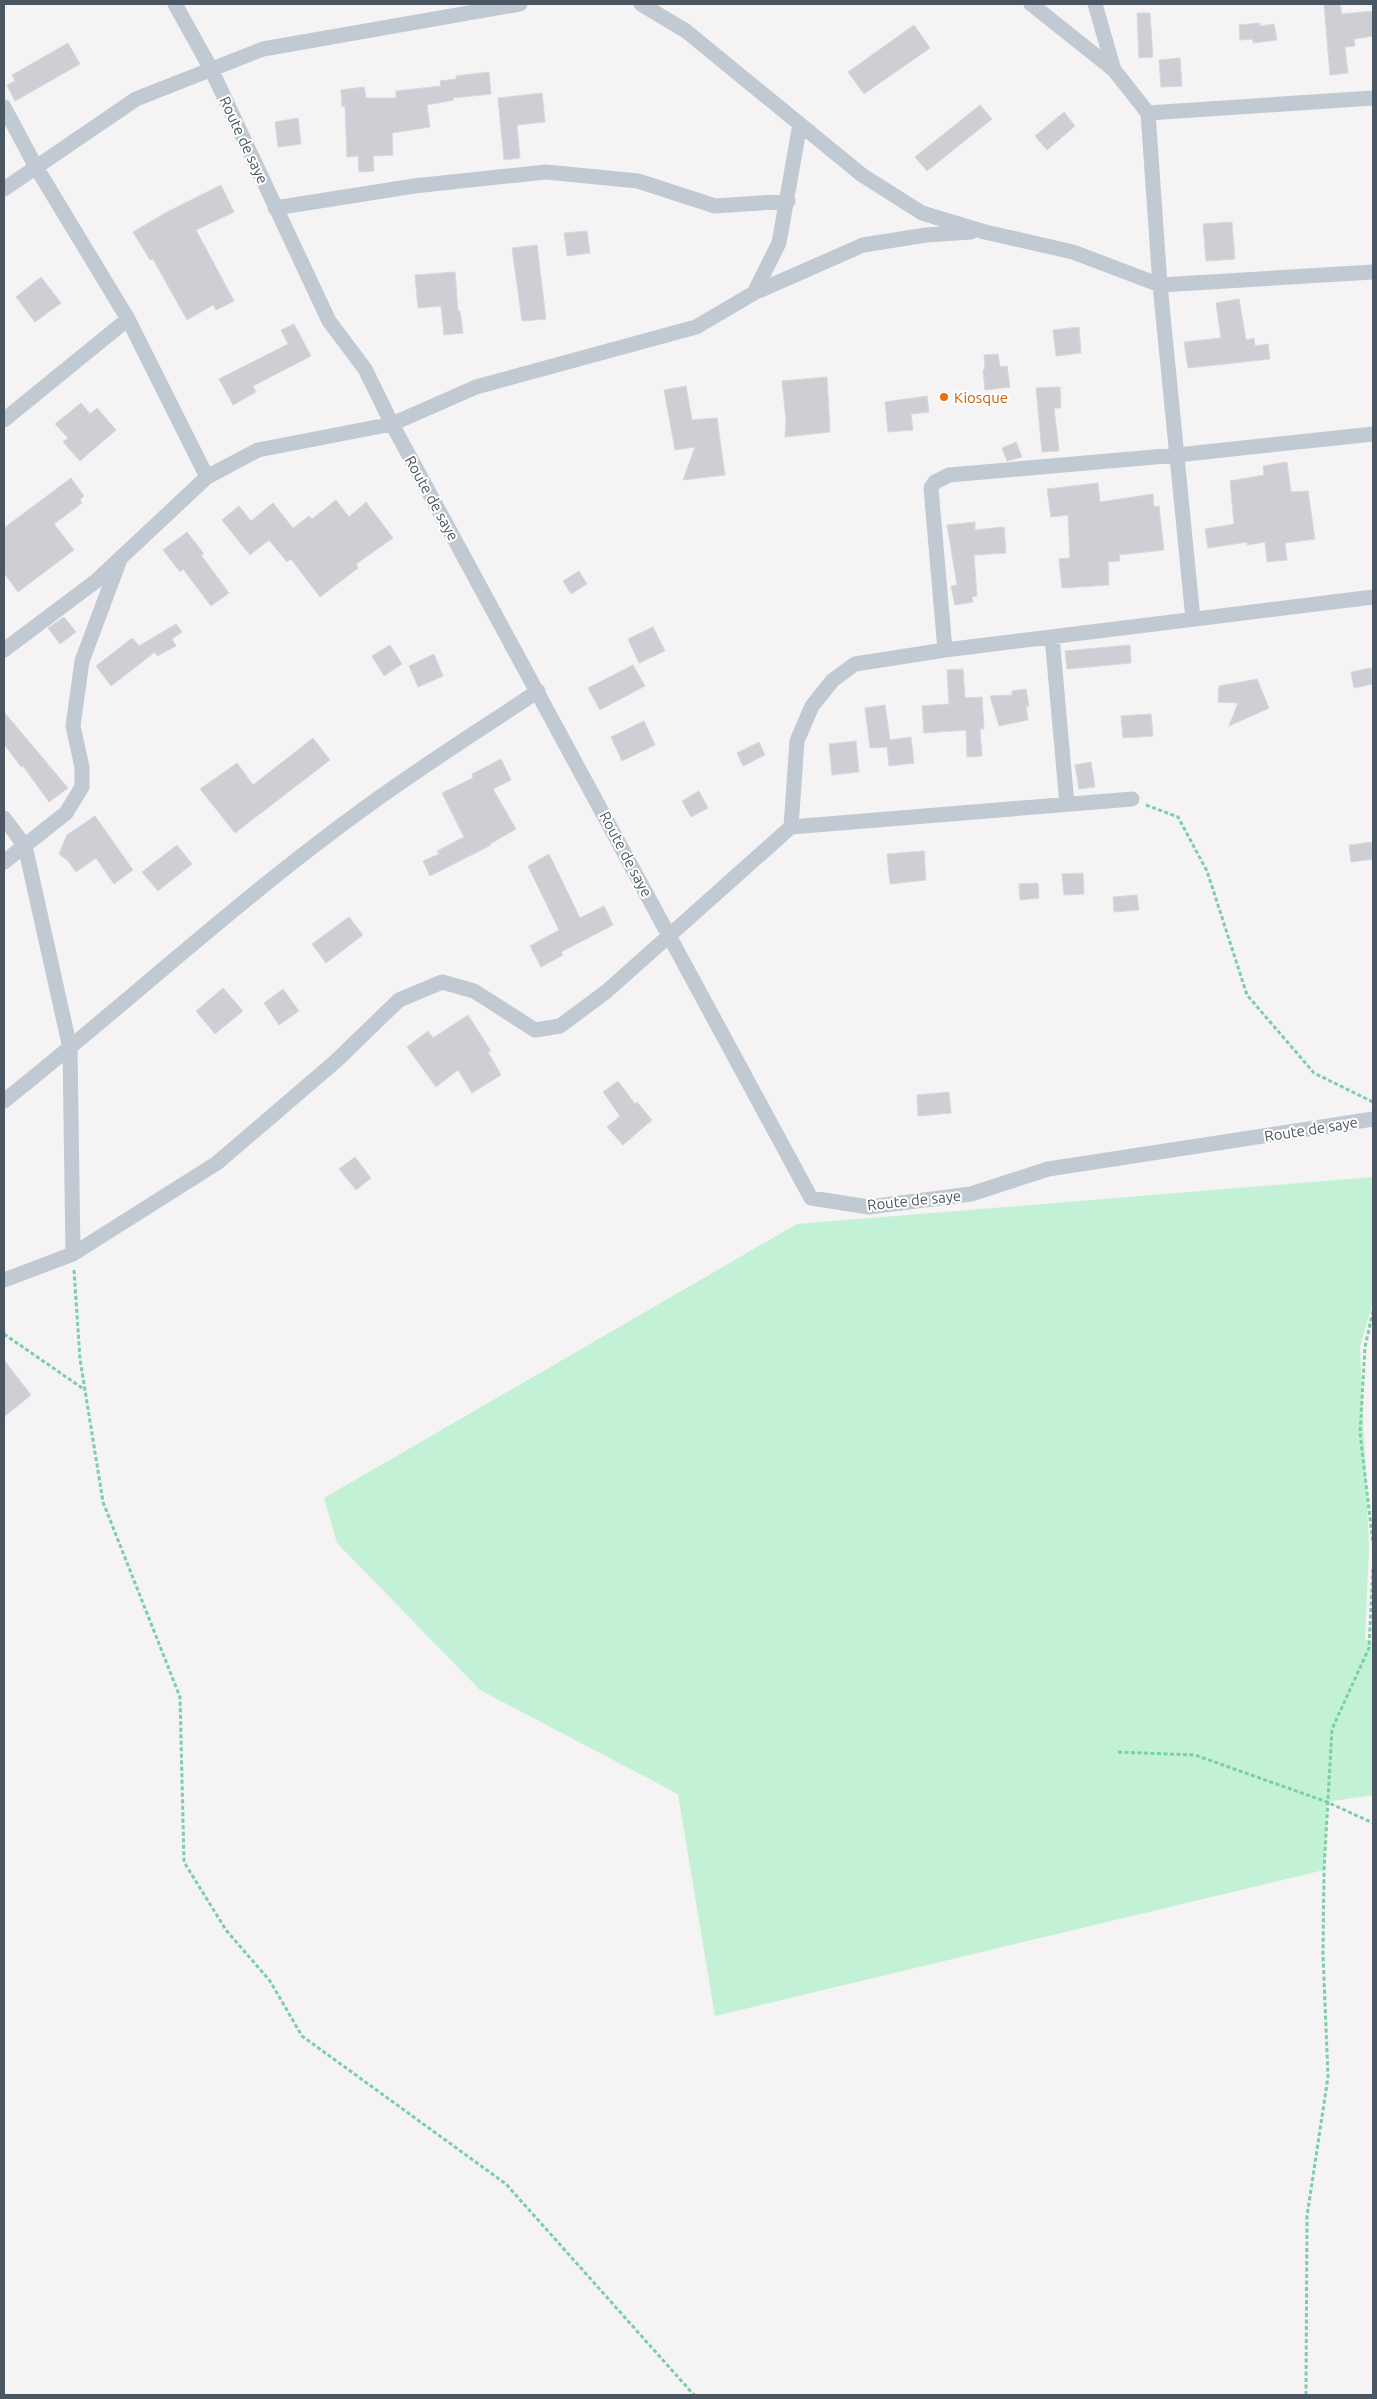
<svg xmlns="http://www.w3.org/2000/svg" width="1377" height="2399" font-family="Ubuntu,sans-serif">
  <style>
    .green { fill: #c3f1d5 }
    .building { fill: #cdcfd5; stroke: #d7d9de }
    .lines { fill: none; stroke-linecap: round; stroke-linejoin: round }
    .path { stroke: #7ad0a6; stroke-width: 3; stroke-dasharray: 4 2.5; stroke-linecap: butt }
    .minor { stroke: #c1cad2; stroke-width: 15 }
    .food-dot { fill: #e8710a; stroke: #fff; stroke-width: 2 }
    .labels { text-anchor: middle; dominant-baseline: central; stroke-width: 4; stroke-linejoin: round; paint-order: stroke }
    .street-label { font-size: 15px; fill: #4a5661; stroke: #fff }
    .food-label { font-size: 15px; fill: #c56008; stroke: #fff; text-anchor: start }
  </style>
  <rect width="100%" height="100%" fill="#f5f3f3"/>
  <path class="green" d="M1373,1177v125l-13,45 9,201 -4,91 8,3v153l-46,7 -3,68 -609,146 -37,-222 -198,-104 -143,-147 -13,-45 473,-274z"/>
  <path class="building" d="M1324,4h16l2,10 31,-3v25l-19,3 1,7 -10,1 3,26 -18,2z
    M1137,13h13l3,44 -14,1z
    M1260,23v3l14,-2 3,16 -24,3v-4l-13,1 -1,-15z
    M914,25l16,23 -66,46 -16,-22z
    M68,43l12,21 -65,37 -8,-16 8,-4 -3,-6z
    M1180,58l2,28 -21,1 -2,-27z
    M489,72l2,22 -38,4 1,2 -27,5 3,22 -38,6 1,22 -20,1 1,15 -15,1 -1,-16 -11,1 -2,-51 -3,1 -1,-17 23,-3 2,11h30v-7l45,-5 -1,-5 16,-2v-3z
    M542,93l3,29 -28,3 3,33 -16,2 -6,-62z
    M980,105l12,14 -65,52 -12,-14z
    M1064,112l11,14 -28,24 -12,-14z
    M298,118l3,26 -23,3 -3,-25z
    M221,185l13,27 -38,18 38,71 -18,9 -3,-5 -26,15 -34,-61 -3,1 -17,-28 34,-20z
    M1232,222l3,37 -29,2 -3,-37z
    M587,231l3,22 -23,3 -3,-23z
    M537,245l9,74 -24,2 -10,-73z
    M455,272l3,39h2l3,22 -19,2 -3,-29 -23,2 -3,-33z
    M41,277l20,26 -26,19 -19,-25z
    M1239,299l7,41 8,-2 1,8 13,-2 2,15 -82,9 -4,-26 37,-4 -5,-35z
    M294,324l17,32 -58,30 3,6 -23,13 -14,-26 69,-35 -7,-14z
    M1079,327l2,26 -25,3 -3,-26z
    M998,354l2,13 7,-1 3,21 -25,3 -2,-20 2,-1 -1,-14z
    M827,377l3,55 -45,5 1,-17 -4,-39z
    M686,386l6,34 25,-2 8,57 -42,5 12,-33 -20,3 -11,-60z
    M1060,387l1,21h-7l5,43 -17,1 -6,-64z
    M927,396l2,16 -18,2 2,16 -25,2 -3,-30z
    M81,403l9,11 7,-6 19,22 -36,31 -17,-19 5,-4 -13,-14z
    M1016,442l6,15 -15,4 -5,-13z
    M1287,462l4,30 17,-1 7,48 -30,4 2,17 -20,2 -2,-20 -18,3v-3l-39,6 -3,-19 29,-5 -4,-43 34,-6 -1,-9z
    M71,478l13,18 -4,4 2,3 -28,21 20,26 -56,42 -14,-19v-45z
    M1098,483l2,19 53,-8 1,13 5,-1 5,44 -45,5 1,6 -12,1 1,23 -47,3 -3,-29 11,-1 -2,-43 -17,2 -4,-28z
    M336,500l13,17 17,-15 27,36 -37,26 2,4 -38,29 -29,-38 -4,3 -18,-22 -19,15 -28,-35 17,-14 12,15 22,-18 20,25 16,-12 3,3z
    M975,522v8l29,-3 2,26 -32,2 3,41 -5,1 1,5 -18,3 -4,-19 6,-1 -10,-60z
    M187,532l17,22 -3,1 28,38 -18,13 -28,-37 -3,3 -17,-22z
    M579,571l8,13 -16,10 -8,-13z
    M64,617l12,15 -16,12 -12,-16z
    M176,624l6,8 -10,7 4,7 -19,10 -2,-4 -44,34 -15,-20 36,-28 7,8z
    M653,627l12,24 -26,12 -11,-24z
    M390,645l12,19 -18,12 -12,-20z
    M1130,645l1,18 -64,6 -2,-18z
    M434,654l9,22 -25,11 -9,-21z
    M633,665l12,21 -45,24 -12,-22z
    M1371,668l2,16 -19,4 -3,-16z
    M963,669l2,29 17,-1 2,32h-4l2,27 -15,1 -1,-27 -42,3 -2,-27 27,-2 -2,-34z
    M1257,679l12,29 -40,18 9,-23 -20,-1 1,-16z
    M1026,689l3,17h-3l2,14 -29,6 -9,-30 22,-1v-4z
    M885,705l5,35 21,-3 3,26 -25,3 -2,-19 -17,1 -5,-40z
    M4,712l64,76 -19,14 -26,-36 -2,1 -17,-23z
    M1151,714l2,22 -30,2 -2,-22z
    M644,721l11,24 -33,16 -11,-24z
    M313,738l17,22 -95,73 -35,-44 37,-26 16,22z
    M856,741l3,31 -27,3 -3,-31z
    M759,742l6,13 -22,11 -6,-13z
    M501,759l10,21 -18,9 23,40 -26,15 1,1 -61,31 -7,-15 16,-7 -2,-3 27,-14 -22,-44 31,-15 -1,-4z
    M1091,762l4,25 -16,2 -4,-24z
    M699,791l9,17 -17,9 -9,-16z
    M95,816l38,54 -19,14 -18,-26 -20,14 -8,-11 -9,-7 8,-19z
    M1373,842v17l-22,3 -2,-17z
    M177,845l15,19 -34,27 -16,-19z
    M924,851l2,29 -36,4 -3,-30z
    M549,854l31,64 24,-12 9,19 -52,27 2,3 -22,12 -11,-21 29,-16 -31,-64z
    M1083,873l1,21 -20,1 -2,-21z
    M1038,883l1,15 -19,2 -1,-16z
    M1137,895l2,15 -25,2 -1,-15z
    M349,917l14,18 -37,28 -14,-19z
    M223,988l20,23 -28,23 -19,-23z
    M283,989l16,22 -20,14 -15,-22z
    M468,1015l23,36 -3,1 13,23 -29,18 -14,-23 -22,17 -29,-40 21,-16 5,7z
    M618,1081l17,23 2,-2 15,18 -29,25 -16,-18 13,-11 -17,-24z
    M949,1092l2,21 -33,3 -1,-21z
    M355,1157l16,21 -15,12 -17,-21z
    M4,1360l27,35 -27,22z"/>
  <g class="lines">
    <path class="path" d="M1146,805l32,12 29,54 40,124 67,78 59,29
      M74,1270l6,89 23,143 77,195 4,165 42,68 44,51 32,55 204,148 188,211
      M1373,1311l-8,36 -5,86 13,110
      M4,1334l81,56
      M1118,1752l77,3 132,47 46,21
      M1306,2395l1,-179 21,-139 -5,-123 1,-84 8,-141 37,-81 4,-81"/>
    <path class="minor" d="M175,4l36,65 118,252 36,48 27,55 419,774 58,9 102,-13 77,-25 325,-50
      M641,4l45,27 176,144 60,38 63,19 88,20 87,33 213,-13
      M1031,4l83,66
      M1095,4l19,66 34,43 12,172 33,334
      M4,107l32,60 92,152 79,158
      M1148,113l225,-15
      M4,189l132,-90 127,-50 257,-45
      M275,208l139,-22 132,-14 92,9 77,25 73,-5
      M754,293l109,-48 63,-10 45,-3
      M4,420l124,-101
      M1052,637l15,167
      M4,650l92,-69 111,-104 51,-27 134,-26 84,-37 220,-60 58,-34 25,-50 21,-119
      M945,650l-14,-162 4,-6 14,-7 228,-20 196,-21
      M4,818l21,28 45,202 3,206
      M791,827l6,-86 15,-35 21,-26 22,-16 90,-14 428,-53
      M4,862l62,-49 16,-26v-20l-9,-41 9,-65 37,-99
      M4,1101c121,-96 234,-201 358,-291 57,-42 118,-80 176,-119
      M4,1280l69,-26 144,-91 119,-102 63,-61 43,-18 32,9 61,39 25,-4 47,-35 184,-164 341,-28"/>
  </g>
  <circle class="food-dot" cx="944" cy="397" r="5"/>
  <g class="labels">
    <g class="street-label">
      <text transform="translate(244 140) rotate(65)">Route de saye</text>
      <text transform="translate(432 498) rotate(61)">Route de saye</text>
      <text transform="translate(626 854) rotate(62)">Route de saye</text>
      <text transform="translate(1311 1129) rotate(-9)">Route de saye</text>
      <text transform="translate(914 1200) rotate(-6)">Route de saye</text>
    </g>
    <g class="food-label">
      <text x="954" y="397">Kiosque</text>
    </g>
  </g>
  <rect width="1377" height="2399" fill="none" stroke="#4a5661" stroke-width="10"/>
</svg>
